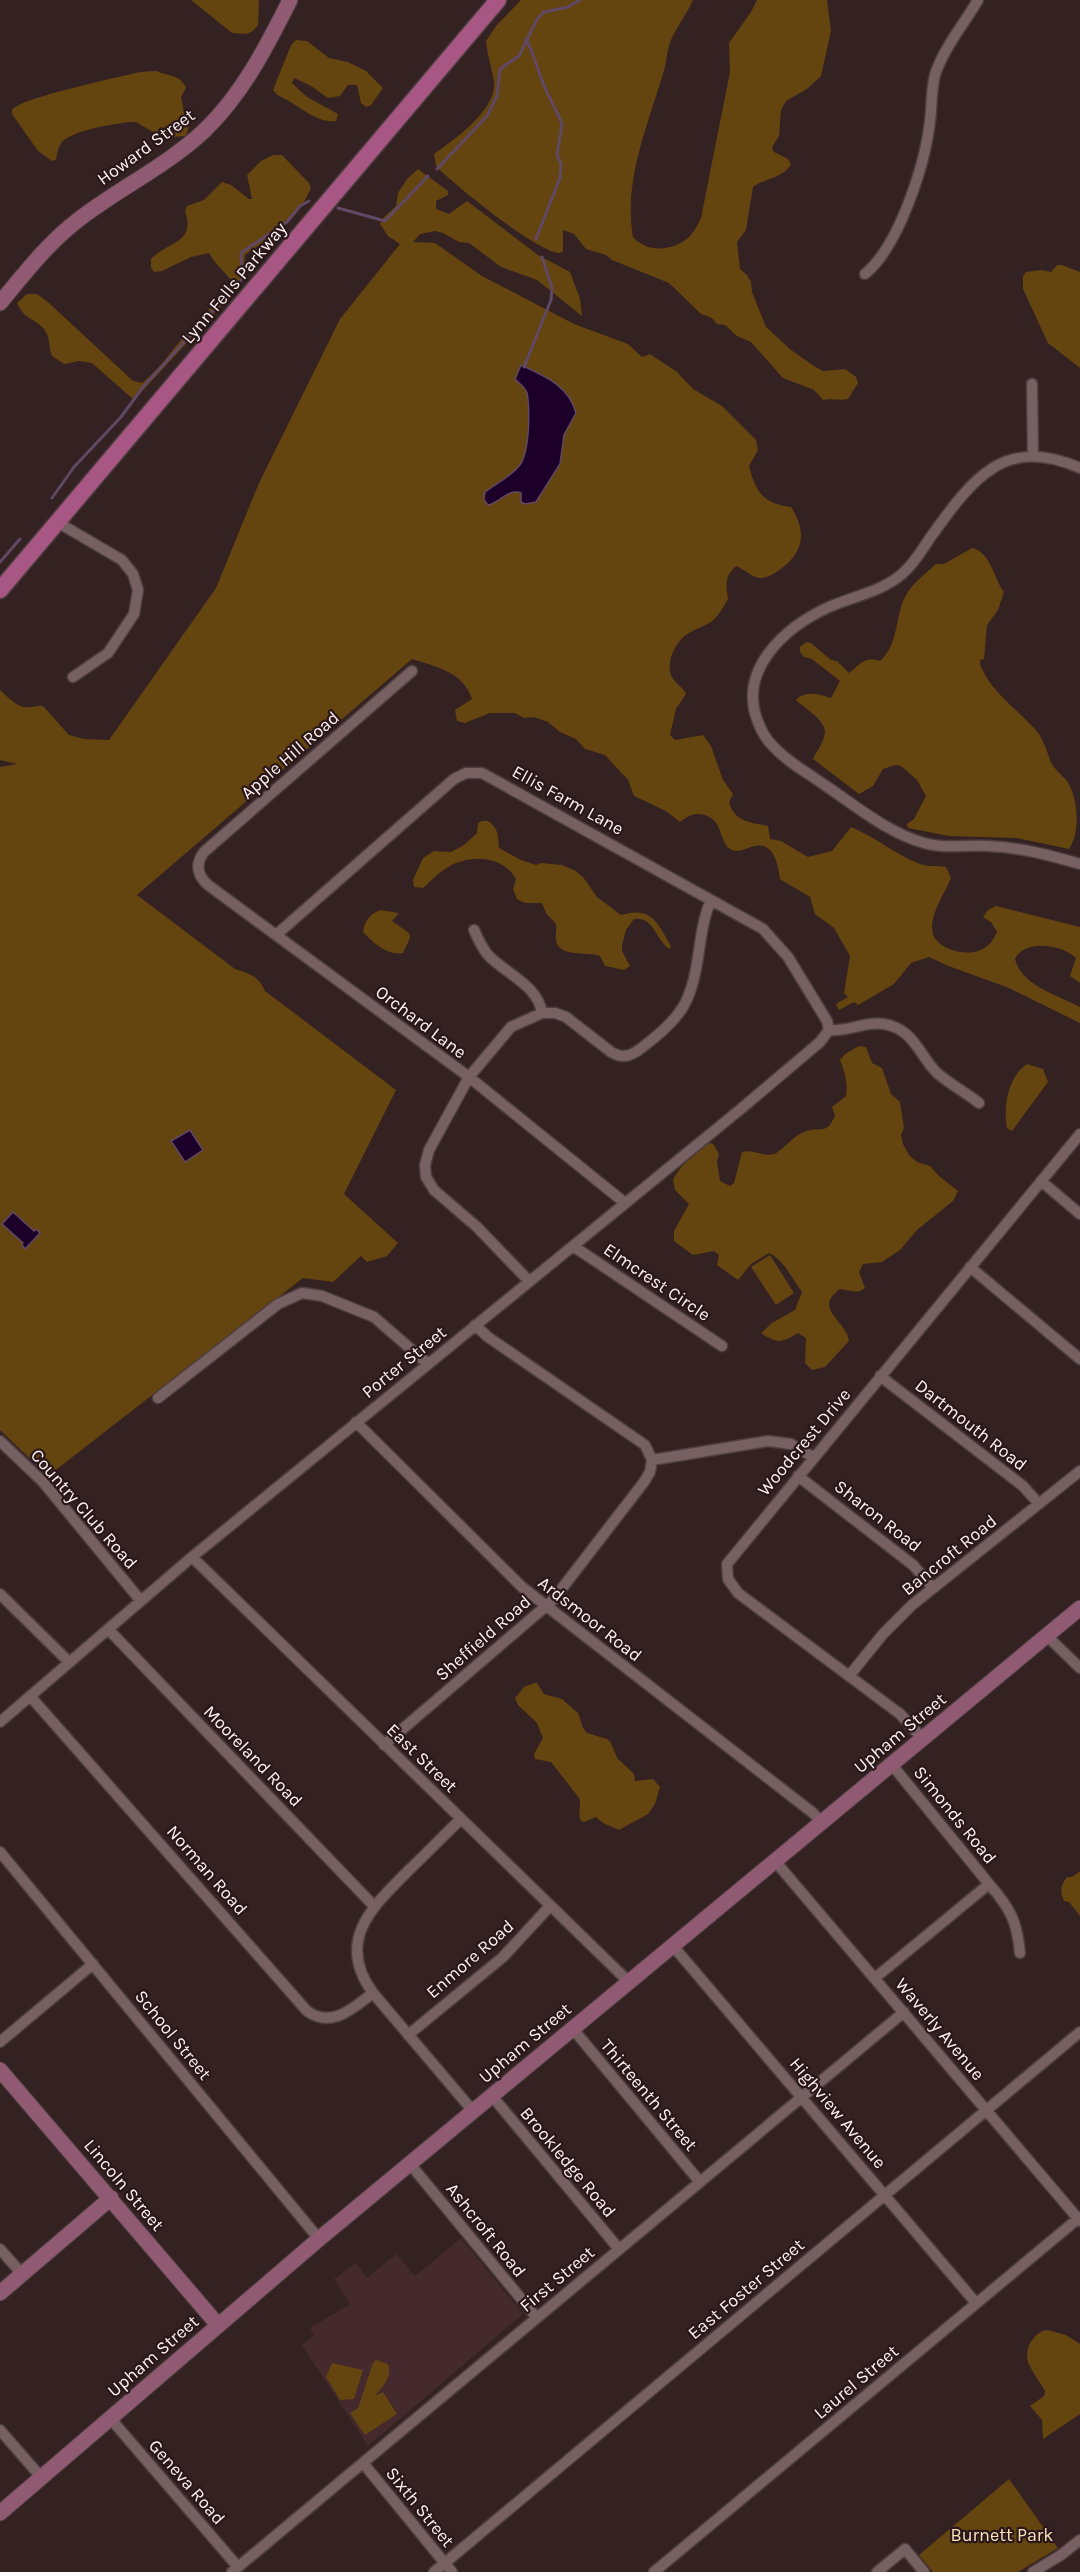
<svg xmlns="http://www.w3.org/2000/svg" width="1080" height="2572" font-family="Karla,sans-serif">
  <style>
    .built { fill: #442a2c }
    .green { fill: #64440f }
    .water { fill: #1d0029; stroke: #614865; stroke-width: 1.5 }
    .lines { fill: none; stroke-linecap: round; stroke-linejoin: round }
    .stream { stroke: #614865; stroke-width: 3 }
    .street-casing { stroke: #4d3d3e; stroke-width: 13 }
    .secondary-casing { stroke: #4d3d3e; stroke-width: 17 }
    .primary-casing { stroke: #4d3d3e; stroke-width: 19 }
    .street { stroke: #776061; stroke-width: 10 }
    .secondary { stroke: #905b72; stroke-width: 15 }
    .primary { stroke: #a85684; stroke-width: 16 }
    .labels { text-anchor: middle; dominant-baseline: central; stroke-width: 4.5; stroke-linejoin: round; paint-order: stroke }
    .street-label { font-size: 18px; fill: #fff1f1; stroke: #2a1719 }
    .park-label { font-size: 18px; fill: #fce0bb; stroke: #2a1719 }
  </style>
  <rect width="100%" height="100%" fill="#342122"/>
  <path class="built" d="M461,2238l62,76 -155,132 -66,-101 12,-10 -4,-7 40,-24 -16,-25 22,-16 11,15 29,-24 19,22z"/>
  <path class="green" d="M191,0h68l-1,25 -5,6 -6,3 -15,-1z
    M521,0h172c-6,14 -16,26 -22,40 -4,9 -4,19 -6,27 -16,56 -42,112 -32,170 15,17 43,14 58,-2 4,-5 7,-11 10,-17l29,-146 -1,-29 22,-31 6,-12h70l4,31 -10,45 -14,13 -21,12 -5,9 -2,26 -7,11 2,5 14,7 3,6c-12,15 -24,12 -38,22l-7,43 -9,12 3,27 7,6 4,7 1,10 14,35 25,23 23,16 9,5 22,-2 11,8 2,6 -10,16c-8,2 -16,-1 -25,1l-9,-10 -31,-12 -32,-36 -14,-6 -12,-11 -8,-1 -5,-6 -11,-4 -32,-31 -57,-23 -6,-5 -20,-6 -12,-15 -11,-4v21l-3,2c-22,0 -107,-69 -124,-87l-2,-12c20,-14 63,-44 60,-72 -2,-14 -7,-27 -8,-41l10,-15z
    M296,40l11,1 22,17 19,4 18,9 17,17 -12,17 -5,2 -5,-4 -4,-18h-9l-8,11 -12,2 -17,-12 -17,-8 -2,5 15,14 31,17 -2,7c-20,3 -41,-19 -59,-26l-4,-5 18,-45z
    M156,71c12,5 25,4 30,17l-5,9 4,20 4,9 -3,10 -14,1 -21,-6 -15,-9c-16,0 -63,8 -74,20 -4,5 -5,12 -6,18l-4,1 -14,-10 -26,-37v-4c7,-12 108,-33 128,-38z
    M273,155h9l27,28 2,5 -9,18 -37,35 -20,14 -2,18 -11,21 -98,106 -42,-37 -13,-2 -15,3 -12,-8c-4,-9 -1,-18 -8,-27 -10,-12 -18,-7 -27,-26l10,-9h10l12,9 84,78 9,2c18,-14 29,-32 44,-49 15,-19 34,-32 45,-54l-17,-19 -5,-8 -18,4 -29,14 -8,1 -3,-4v-9c17,-18 45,-15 34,-48l2,-5 17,-6 18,-18 9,3 18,14h3l-5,-24 14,-14z
    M418,169l30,22v4l-12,6v8l13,5 18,-13 71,54 32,17 10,27 2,17 -45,-36 -36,-13 -32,-24 -10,-1 -16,-9 -8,-2 -15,3 -7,8 22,1 47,33 92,48 54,20 14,13 8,-3 27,18 16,17 29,17 34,34 2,10 -9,16c7,26 13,37 42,41 15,23 14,44 -9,61 -5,4 -14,10 -21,10 -10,0 -16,-9 -25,-12 -12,11 -10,19 -8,33 -5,8 -9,17 -17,23 -8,5 -17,7 -25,13 -11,8 -21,28 -14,42 3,6 11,10 14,17l-10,15 -6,26 5,5 28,-5 8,11 12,34 10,14 -4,8c6,20 20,20 39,24l2,13 11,2 27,16 24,-6 19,-24c25,10 46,29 72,38 7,2 15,0 23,2l5,11c-6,15 -23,39 -18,56 4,15 32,22 45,17 10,-3 15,-10 19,-19l-6,-10 -8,-5 5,-7 8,-4 84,21v56l-10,-7 6,-18c-14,-14 -52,-19 -61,1 7,27 43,36 65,48v16l-71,-35 -63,-23 -17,-8 -18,6 -17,21 -36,21 -4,-3 -15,8 -3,-6 12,-7 -4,-4 6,-37 -16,-28 -19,-14 -5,-17 -30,-18c-2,-14 -6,-37 -25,-33 -8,1 -14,7 -23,4 -14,-6 -7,-28 -27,-35 -11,-3 -17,1 -25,7l-14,-11 -32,-15 -6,-16 -23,-25 -20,-6 -9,-10 -16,-7 -12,-10 -14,-5 -10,1 -9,-5h-25l-25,10 -8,-2 -2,-11 17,-11c-9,-27 -35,-32 -60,-40l-275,236 98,74c15,5 24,7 30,22l131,99 -52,104 54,49 -11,13 -20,6 -6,-6 -28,26 -30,-4 -255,198 -48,-46v-663l17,-3 -17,-4v-70c8,7 18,19 29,17 7,0 9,-3 15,0l25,28 15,4 25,1 107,-152 43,-105 81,-164 60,-75 -12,-8 -8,-12 4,-7 12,-11 2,-13 9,-14z
    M1057,265h5l18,7v96l-32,-25 -25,-54v-13l3,-4 15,-2 10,2z
    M972,548c19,4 22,31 32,44l-6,18 -11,15 -3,34 -4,1v4c11,30 40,46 59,70 5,8 8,17 11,26 2,7 12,15 17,21 12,18 13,53 2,68l-52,-11 -68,-2 -41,-8 -1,-4 7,-5 12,-23 -9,-16 -16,-14 -6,-1 -12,4 -10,17 -14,8 -46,-35c3,-7 9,-14 11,-22 6,-15 -19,-28 -28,-37 9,-10 23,-6 35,-2l9,-17 -28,-22 -8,-2 -4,-5v-5l6,-5 5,1 20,17 6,1 12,12c11,-9 16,-17 31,-12 18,-16 15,-41 24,-62 7,-15 20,-24 32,-35h8z
    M482,821h6c11,7 10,16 11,27l22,12 15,5 5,-2 21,2 14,6 7,6 14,20 24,18c31,-9 36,7 50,31l-2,3c-15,-12 -15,-32 -35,-30l-8,11 -4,15v6l8,15 -6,4 -19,-4 -5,-10c-12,-5 -42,2 -44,-16 -1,-6 1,-10 0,-16l-10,-11 -4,-10h-17l-8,-4 -4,-10 3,-10c-14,-25 -49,-25 -71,-10 -8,5 -15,13 -22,19l-9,-1 -1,-7 10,-22 11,-7 17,1 13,-7 13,-12 1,-10z
    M380,910l19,3 -7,8 17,12 1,5 -7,15c-15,3 -30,-10 -40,-21 2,-12 6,-17 17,-22z
    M859,1046l7,1 6,16 10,5 9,26 9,8 4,26 -3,7 2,9 6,11 8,7 13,4 9,10 19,15 -5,10 -36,29 -17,20 -18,12 -19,2 -4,8 6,16c-8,7 -15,2 -25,1 -28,20 7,32 9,52l-24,26 -13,3 -7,-7 1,-25 -8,-5c-16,10 -20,11 -37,0l11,-10 23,-13 7,-18c-10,-13 -18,-32 -33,-39l-18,11 -13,16 -21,-15 2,-10 -5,-4 -21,4 -19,-14v-10l15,-27 -14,-14 -2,-11 9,-13 27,-24 5,3 5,9 -2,8 3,19 10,5 4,-3 8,-31c11,-3 21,5 32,2 7,-2 19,-18 30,-22 16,-7 21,5 31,-16l-3,-9 14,-11c2,-14 -1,-23 -6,-36l5,-6z
    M1027,1064l16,5 5,13 -36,49 -5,-3c-4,-22 1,-51 20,-64z
    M770,1255l24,38 -18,12 -25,-38z
    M534,1683h3l7,11 18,5 16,14 5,15 4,5 20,6 4,4 6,15 17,16 1,7 18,-2 7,8 -5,17 -7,10 -29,16 -16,-7 -7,-6 -12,5 -3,-1c-4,-9 1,-15 -2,-23l-28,-36 -16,-3 -1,-5 9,-16 -6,-15 -19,-18 -3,-7 9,-11z
    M1080,1871v45l-11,-14 -5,-1c-4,-10 -4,-15 3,-24h5z
    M1047,2330l19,5 14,9v70l-37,25 -1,-19 -12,-14 14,-10 1,-5c-5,-9 -13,-19 -17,-29 -4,-14 6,-30 19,-32z
    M376,2360l12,4c5,13 -6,23 -13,32l8,-4 14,22 -32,21 -15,-22 8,-5 15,-45z
    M332,2363l31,7 -9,29 -14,1 -14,-23z
    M1009,2479l49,69 -40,24h-85l-14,-17z"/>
  <path class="water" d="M521,365c24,11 48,21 55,48l-12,22 -4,29 -24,38 -11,2 -4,-2v-9c-14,-5 -20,10 -33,12l-4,-5 1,-8c12,-9 25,-15 34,-26 11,-13 11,-57 8,-73 -2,-6 -8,-10 -12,-14z
    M190,1130l13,20 -18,12 -14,-21z
    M13,1212l21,19 2,-2 4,4 -15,16 -3,-4 1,-2 -21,-19z"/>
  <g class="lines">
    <path class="stream" d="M526,39c9,17 12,34 20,51 5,12 13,23 16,35l-5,30 4,9 -1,14 -24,61
      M437,169l50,-53 10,-20 3,-27 19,-13 18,-37 7,-7 24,-5 12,-7
      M338,208l47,13 43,-45
      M524,367l27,-67 1,-12 -10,-31
      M52,498l22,-31 47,-50 22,-30 98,-107c5,-10 -3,-19 1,-28l45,-30 13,-16 9,-5
      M0,562l20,-23"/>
    <g class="street-casing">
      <path id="street" d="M865,274c34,-28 60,-109 65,-153 2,-15 1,-31 5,-46 8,-26 29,-51 43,-75
        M1032,384l1,72
        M1080,468c-77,-34 -109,13 -150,70 -8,12 -16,26 -28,36 -21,18 -48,22 -73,33 -44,20 -92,63 -71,115 3,8 8,17 14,23 15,17 36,28 54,41 30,20 62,47 98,57 20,6 41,2 63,3 32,1 62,9 93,18
        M57,522l65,38 11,14 5,16 -4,24 -26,39 -35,24
        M412,671l-208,181c-9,12 -7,23 4,33l261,192 156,126
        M474,930c4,9 8,18 14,25 18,19 50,30 54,58h13l11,4 45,35c13,8 22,3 33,-6 14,-11 29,-23 39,-39 19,-33 13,-73 28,-107
        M276,935l178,-156 12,-6h16l281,156 25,28 39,64 2,9
        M829,1030c19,2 36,-9 55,-6 30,5 35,31 53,49 13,11 29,20 42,30
        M1041,1181l39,33
        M573,1246l149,100
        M970,1267l110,92
        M529,1281l-52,-54 -43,-37 -8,-13 -1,-12 4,-15 40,-73 42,-50 31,-14
        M475,1325l13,12 157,108 7,15 116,-19 23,3 22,13
        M880,1376l143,110 16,18
        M158,1398l120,-94 24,-11 20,3 52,21 54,47
        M356,1422l166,165 291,226 9,10
        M0,1441l43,41 98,119
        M798,1476l115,89 20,23
        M192,1557l437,425
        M0,1594l69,68
        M108,1629l266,277
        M1047,1636l33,32
        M849,1676l34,-42 29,-29 168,-134
        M30,1696l277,315c25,18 46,-3 66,-18
        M0,1722l192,-165 550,-449 78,-66 9,-12
        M923,1739l-23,-25 -162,-121 -10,-14 -1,-15 353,-430
        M384,1745l169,-145 91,-118 6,-10 2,-12
        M461,1819c-18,17 -35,35 -53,52 -36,36 -73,70 -35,122l100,118
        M0,1852l319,387
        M775,1861l305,360
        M989,1884c21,24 28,37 31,69
        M673,1946l303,357
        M875,1978l114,-94 -97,-119
        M573,2029l127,153
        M408,2035l95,-78 47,-51
        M0,2042l93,-78
        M492,2096l127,153
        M410,2164l127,154
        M0,2249l22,25
        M110,2418l128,149
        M0,2430l41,47
        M363,2463l89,109
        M232,2572l672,-560
        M434,2572l646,-540
        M654,2572l426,-355
        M877,2572l28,-23 19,23
        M1033,2572l28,-17 19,-15"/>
    </g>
    <g class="secondary-casing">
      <path id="secondary" d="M0,303c24,-29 48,-60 78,-83 41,-32 89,-54 127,-90 38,-37 62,-84 85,-130
        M0,2070l218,255
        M0,2293l111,-95
        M0,2513l319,-274 761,-631"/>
    </g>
    <g class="primary-casing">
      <path id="primary" d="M0,590l498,-590"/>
    </g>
    <use href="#street" class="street"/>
    <use href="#secondary" class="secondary"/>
    <use href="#primary" class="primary"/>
  </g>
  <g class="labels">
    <g class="street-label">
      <text transform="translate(146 147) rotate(-36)">Howard Street</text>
      <text transform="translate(234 283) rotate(-50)">Lynn Fells Parkway</text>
      <text transform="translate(290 755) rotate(-41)">Apple Hill Road</text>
      <text transform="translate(568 800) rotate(29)">Ellis Farm Lane</text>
      <text transform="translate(421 1022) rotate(37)">Orchard Lane</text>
      <text transform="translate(657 1282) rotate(34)">Elmcrest Circle</text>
      <text transform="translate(404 1362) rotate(-39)">Porter Street</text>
      <text transform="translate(971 1425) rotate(38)">Dartmouth Road</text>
      <text transform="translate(804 1442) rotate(-50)">Woodcrest Drive</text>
      <text transform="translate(84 1509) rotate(49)">Country Club Road</text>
      <text transform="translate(878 1516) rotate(38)">Sharon Road</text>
      <text transform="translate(949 1555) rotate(-39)">Bancroft Road</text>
      <text transform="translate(590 1619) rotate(38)">Ardsmoor Road</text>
      <text transform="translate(483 1638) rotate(-41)">Sheffield Road</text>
      <text transform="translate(900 1733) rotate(-40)">Upham Street</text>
      <text transform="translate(253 1756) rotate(46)">Mooreland Road</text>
      <text transform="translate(422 1758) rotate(44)">East Street</text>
      <text transform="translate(955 1815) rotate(51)">Simonds Road</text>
      <text transform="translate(207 1870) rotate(49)">Norman Road</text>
      <text transform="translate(470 1959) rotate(-41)">Enmore Road</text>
      <text transform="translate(940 2029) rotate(50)">Waverly Avenue</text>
      <text transform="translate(173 2035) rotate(51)">School Street</text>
      <text transform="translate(525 2043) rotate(-40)">Upham Street</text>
      <text transform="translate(649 2095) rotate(50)">Thirteenth Street</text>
      <text transform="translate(838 2113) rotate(50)">Highview Avenue</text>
      <text transform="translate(568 2162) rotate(50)">Brookledge Road</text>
      <text transform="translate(124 2185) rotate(50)">Lincoln Street</text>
      <text transform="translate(486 2230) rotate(51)">Ashcroft Road</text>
      <text transform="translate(557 2279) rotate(-40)">First Street</text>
      <text transform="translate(746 2289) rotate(-40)">East Foster Street</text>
      <text transform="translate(153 2356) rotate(-41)">Upham Street</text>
      <text transform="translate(856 2382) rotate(-40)">Laurel Street</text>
      <text transform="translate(187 2482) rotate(49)">Geneva Road</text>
      <text transform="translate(420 2507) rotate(51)">Sixth Street</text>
    </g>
    <g class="park-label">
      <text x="1002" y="2535">Burnett Park</text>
    </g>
  </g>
</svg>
